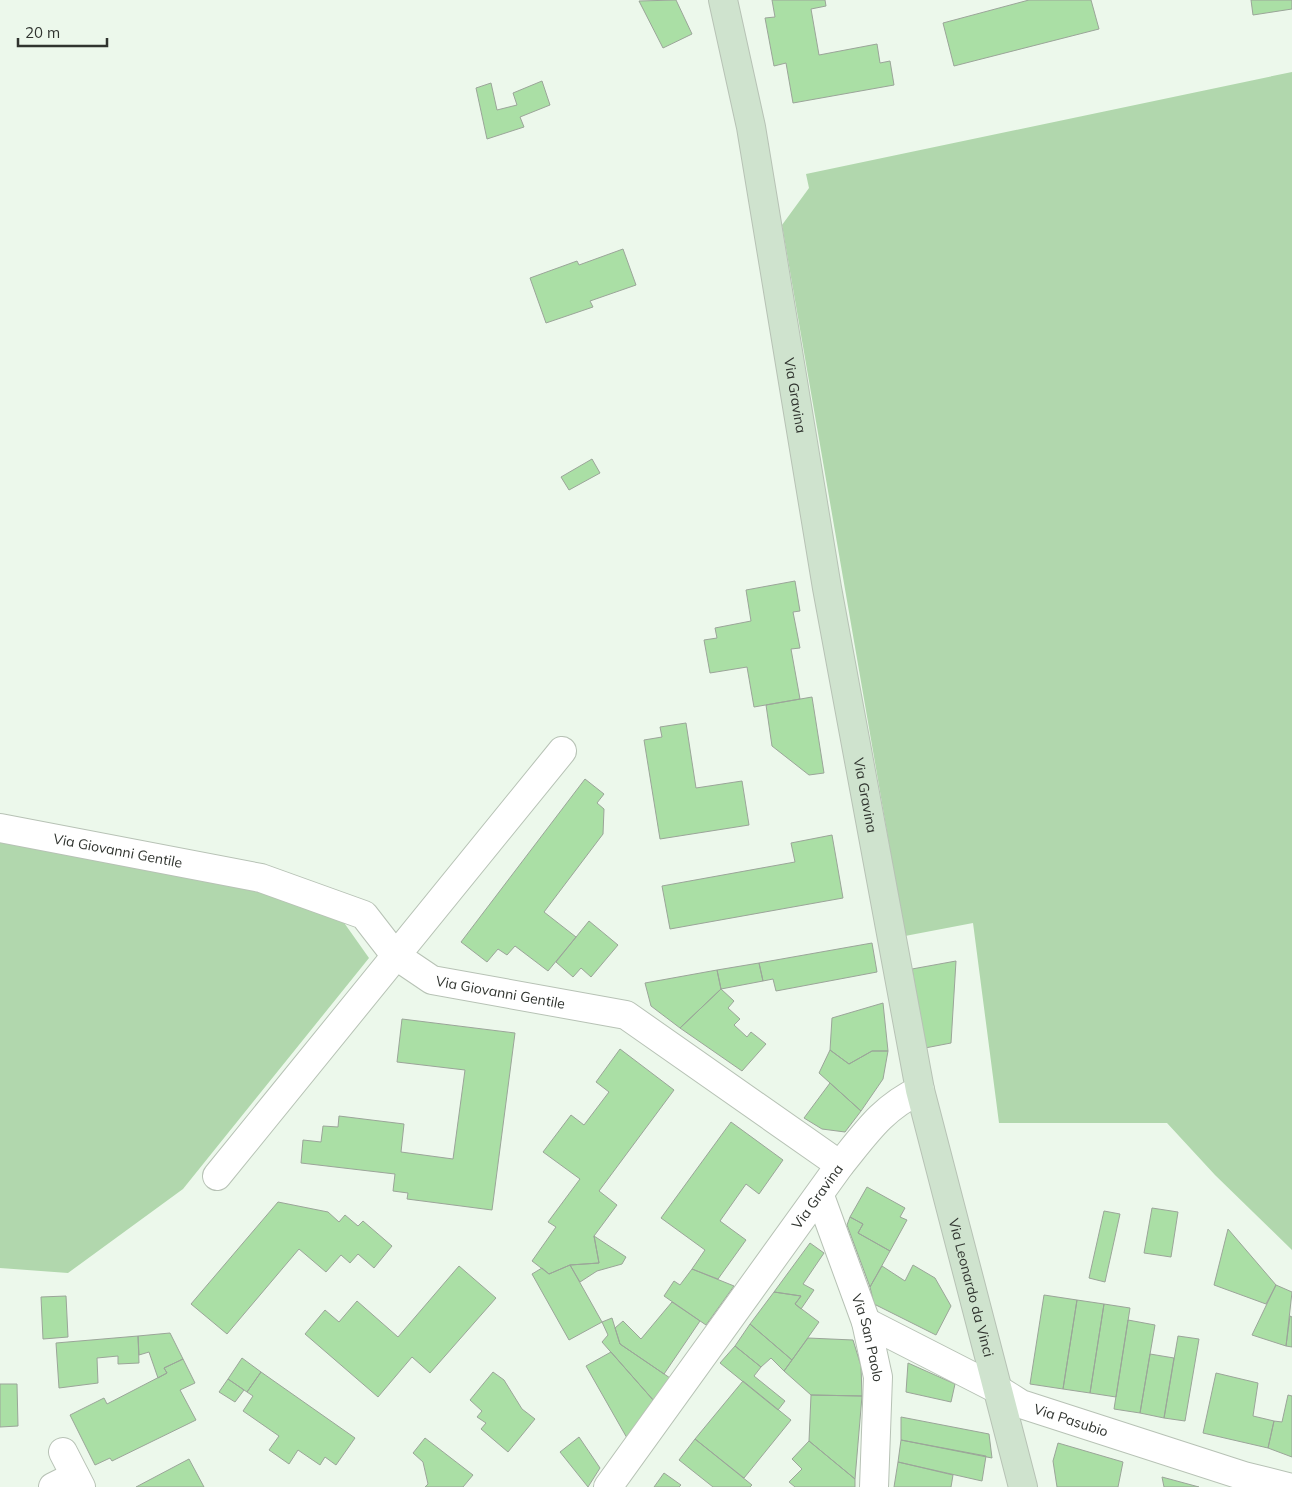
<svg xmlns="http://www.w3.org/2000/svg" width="1292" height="1487" font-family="Mulish,sans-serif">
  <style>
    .green { fill: #b1d7ad }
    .building { fill: #aadfa5; stroke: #9ba599 }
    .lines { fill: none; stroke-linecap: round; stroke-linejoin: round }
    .street-casing { stroke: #b7c2b5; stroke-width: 30 }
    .secondary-casing { stroke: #b7c2b5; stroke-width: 30 }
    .street { stroke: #fff; stroke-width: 28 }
    .secondary { stroke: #cfe3ce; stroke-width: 28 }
    .labels { text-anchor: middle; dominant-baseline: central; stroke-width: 4; stroke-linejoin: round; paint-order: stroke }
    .street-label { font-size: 14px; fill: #30342f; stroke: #ecf8eb }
  </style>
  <rect width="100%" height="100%" fill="#ecf8eb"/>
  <path class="green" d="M1292,72v1178l-77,-75 -48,-52h-168l-26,-200 -68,13 -123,-711 27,-37 -3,-14z
    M0,838l255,48 85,31 29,41 -186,231 -115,84 -68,-5z"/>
  <path class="building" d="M676,0l16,34 -29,14 -24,-47z
    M772,0h53l1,6 -15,3 8,46 58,-11 3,19 10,-2 4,24 -101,18 -7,-40 -12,3 -9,-48 10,-1z
    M1029,0h62l8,29 -145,37 -11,-43z
    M1251,0h41v9l-39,6z
    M542,81l8,24 -30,12 4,10 -37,12 -11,-51 15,-5 6,27 20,-5 -4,-12z
    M623,249l13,36 -46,16 3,6 -47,16 -16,-45 47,-17 2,4z
    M592,459l8,14 -31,17 -8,-13z
    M795,581l5,30 -7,1 7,36 -9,1 9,50 -46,8 -7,-40 -37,6 -6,-33 13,-2 -2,-10 36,-7 -5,-31z
    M812,697l12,76 -15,2 -37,-29 -6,-41z
    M686,723l10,65 46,-7 7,44 -89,14 -16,-99 18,-3 -2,-10z
    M585,779l19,15 -7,9 7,6 -1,25 -59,78 32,25 -28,34 -33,-25 -8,9 -9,-6 -11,13 -26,-20z
    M832,835l11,63 -173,31 -8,-43 133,-24 -4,-19z
    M589,921l29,24 -27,32 -10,-9 -8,9 -17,-15z
    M872,943l5,29 -101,19 -3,-12 -10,2 -4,-18z
    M956,961l-5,82 -26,5 -13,-79z
    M759,963l4,18 -42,8 -4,-19z
    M717,970l4,19 -41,39 -29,-22 -6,-23z
    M721,989l13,12 -6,7 12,11 -6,6 13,12 4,-5 15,12 -24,27 -62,-43z
    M883,1003l5,48h-16l-23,13 -19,-14 2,-32z
    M402,1019l113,14 -23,177 -85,-11 1,-6 -15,-2 2,-17 -94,-11 2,-23 18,2 2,-16 15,1 1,-11 65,8 -3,28 52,7 12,-89 -68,-8z
    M620,1049l54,41 -75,101 18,14 -23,31 5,27 -29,2 -21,9 -17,-13 24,-34 -8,-5 32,-43 -37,-27 28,-37 13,10 25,-33 -13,-10z
    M830,1050l19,14 23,-13h16l-5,28 -22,32 -42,-38z
    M830,1083l31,28 -16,21 -23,-3 -18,-11z
    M731,1122l52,38 -24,34 -13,-10 -26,37 26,19 -28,39 -26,-10 13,-19 -44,-32z
    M867,1187l38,21 -5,9 7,3 -17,31 -32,-18 5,-9 -13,-7z
    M278,1202l50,10 11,10 6,-7 13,11 5,-5 29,25 -18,22 -16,-14 -8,9 -9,-8 -15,17 -27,-23 -72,85 -36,-30z
    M1152,1208l26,4 -7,45 -27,-4z
    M1104,1211l16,3 -15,68 -16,-4z
    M850,1217l13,7 -5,9 32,18 -20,36 -23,-62z
    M1228,1229l48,56 -10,19 -52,-19z
    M594,1236l32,21 -4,7 -25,7 -17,11 -10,-17 29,-2z
    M810,1243l14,10 -21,31 11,6 -13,19 -6,-5 6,-8 -27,-4z
    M570,1265l32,57 -33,18 -37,-66 10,-6 7,6z
    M913,1265l22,13 16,28 -15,29 -62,-31 -4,-17 12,-21 23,15z
    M459,1266l37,32 -66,75 -18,-16 -34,40 -73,-63 20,-24 14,12 18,-21 41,36z
    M692,1269l42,17 -28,39 -42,-29 10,-15 6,4z
    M1276,1285l16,7 -6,54 -34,-11z
    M774,1292l27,4 -6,8 24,18 -27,38 -42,-36z
    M1044,1295l33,5 -14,89 -33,-5z
    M66,1296l2,41 -25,2 -2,-42z
    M1077,1300l27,4 -14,89 -27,-4z
    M672,1302l28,19 -36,53 -44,-30 -5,-16 8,-7 18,18z
    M1104,1304l26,4 -14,89 -26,-4z
    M1290,1316l2,1v30l-6,-1z
    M612,1318l8,26 50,34 -16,23 -52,-59 6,-7 -6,-13z
    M1128,1320l27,5 -15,88 -26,-4z
    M750,1324l42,36 -8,11 -13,-13 -10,9 -26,-21z
    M170,1333l13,26 -19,9 3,5 -9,5 -9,-26 -10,3 -1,-19z
    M138,1336l1,27 -21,1v-8l-21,2 1,25 -39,5 -3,-45z
    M1178,1336l21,3 -14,82 -21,-3z
    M808,1338l45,2 8,26 1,30 -51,-1 -27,-24z
    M735,1346l26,21 -7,9 31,25 -7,9 -58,-47z
    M611,1352l43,49 -27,37 -41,-72z
    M1150,1354l24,4 -10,60 -24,-5z
    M242,1358l19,14 -14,20 -19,-13z
    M183,1359l12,24 -15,7 16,30 -84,41 -2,-3 -15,7 -25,-50 34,-17 3,6 60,-31 -3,-5z
    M908,1363l47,21 -4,18 -45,-10z
    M261,1372l94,66 -19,27 -11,-8 -5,8 -22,-15 -9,14 -20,-14 10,-14 -36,-25 10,-15 -6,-4z
    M493,1372l11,8 18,29 13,10 -27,33 -27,-23 5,-6 -9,-6 5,-6 -12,-11z
    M1216,1373l42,10 -5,33 21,5 -6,27 -65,-15z
    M228,1379l16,11 -9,12 -16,-10z
    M743,1381l48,39 -47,58 -49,-39z
    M0,1384h17l1,42 -18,1z
    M811,1395l51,1 -7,83 -46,-38z
    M1288,1395l4,1v61l-24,-9 6,-27 8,1z
    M901,1417l88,17 3,24 -91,-18z
    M579,1437l21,31 -12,19 -28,-35z
    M425,1438l48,37 -10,12h-38l3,-3 -5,-22 -10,-9z
    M695,1439l57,46 -2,2h-37l-34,-27z
    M901,1440l85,16 -4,25 -84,-19z
    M809,1441l46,38v8h-60l-6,-5 13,-13 -10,-10z
    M1058,1443l65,19 -5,25h-61l-4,-26z
    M189,1459l15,28h-68z
    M898,1462l55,13 -2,12h-57z
    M664,1473l17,12 -2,2h-25z
    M1162,1477l37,10h-35z"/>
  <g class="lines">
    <g class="street-casing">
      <g id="street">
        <path id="s1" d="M0,828l261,50 103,37 31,40 37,25 194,35 214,150"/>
        <path d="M217,1176l345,-425"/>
        <path id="s2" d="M820,1196l46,126 12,55 -4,110"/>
        <path id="s3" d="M866,1322l131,67 24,15 223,72 44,11"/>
        <path d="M63,1452l18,35"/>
        <path d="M53,1487l22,-11"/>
        <path id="s4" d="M608,1487l232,-322c26,-32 42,-57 80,-75"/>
      </g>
    </g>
    <g class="secondary-casing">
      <g id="secondary">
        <path id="s5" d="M723,0l28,127 76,461 93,502 103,397"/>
      </g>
    </g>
    <use href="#street" class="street"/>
    <use href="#secondary" class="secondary"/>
  </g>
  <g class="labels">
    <g class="street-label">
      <text stroke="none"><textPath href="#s5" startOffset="402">Via Gravina</textPath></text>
      <text stroke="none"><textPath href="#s5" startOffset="808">Via Gravina</textPath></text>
      <text stroke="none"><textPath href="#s1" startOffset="120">Via Giovanni Gentile</textPath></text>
      <text stroke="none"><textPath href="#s1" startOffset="540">Via Giovanni Gentile</textPath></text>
      <text stroke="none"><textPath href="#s4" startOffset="358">Via Gravina</textPath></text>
      <text stroke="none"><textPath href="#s5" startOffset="1312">Via Leonardo da Vinci</textPath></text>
      <text stroke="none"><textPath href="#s2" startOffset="150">Via San Paolo</textPath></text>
      <text stroke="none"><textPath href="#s3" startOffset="228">Via Pasubio</textPath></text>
    </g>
  </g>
  <path d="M18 38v8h89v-8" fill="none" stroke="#30342f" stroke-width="2.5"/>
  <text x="25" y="38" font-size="15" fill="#30342f" stroke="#ecf8eb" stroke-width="4" paint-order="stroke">20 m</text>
</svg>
